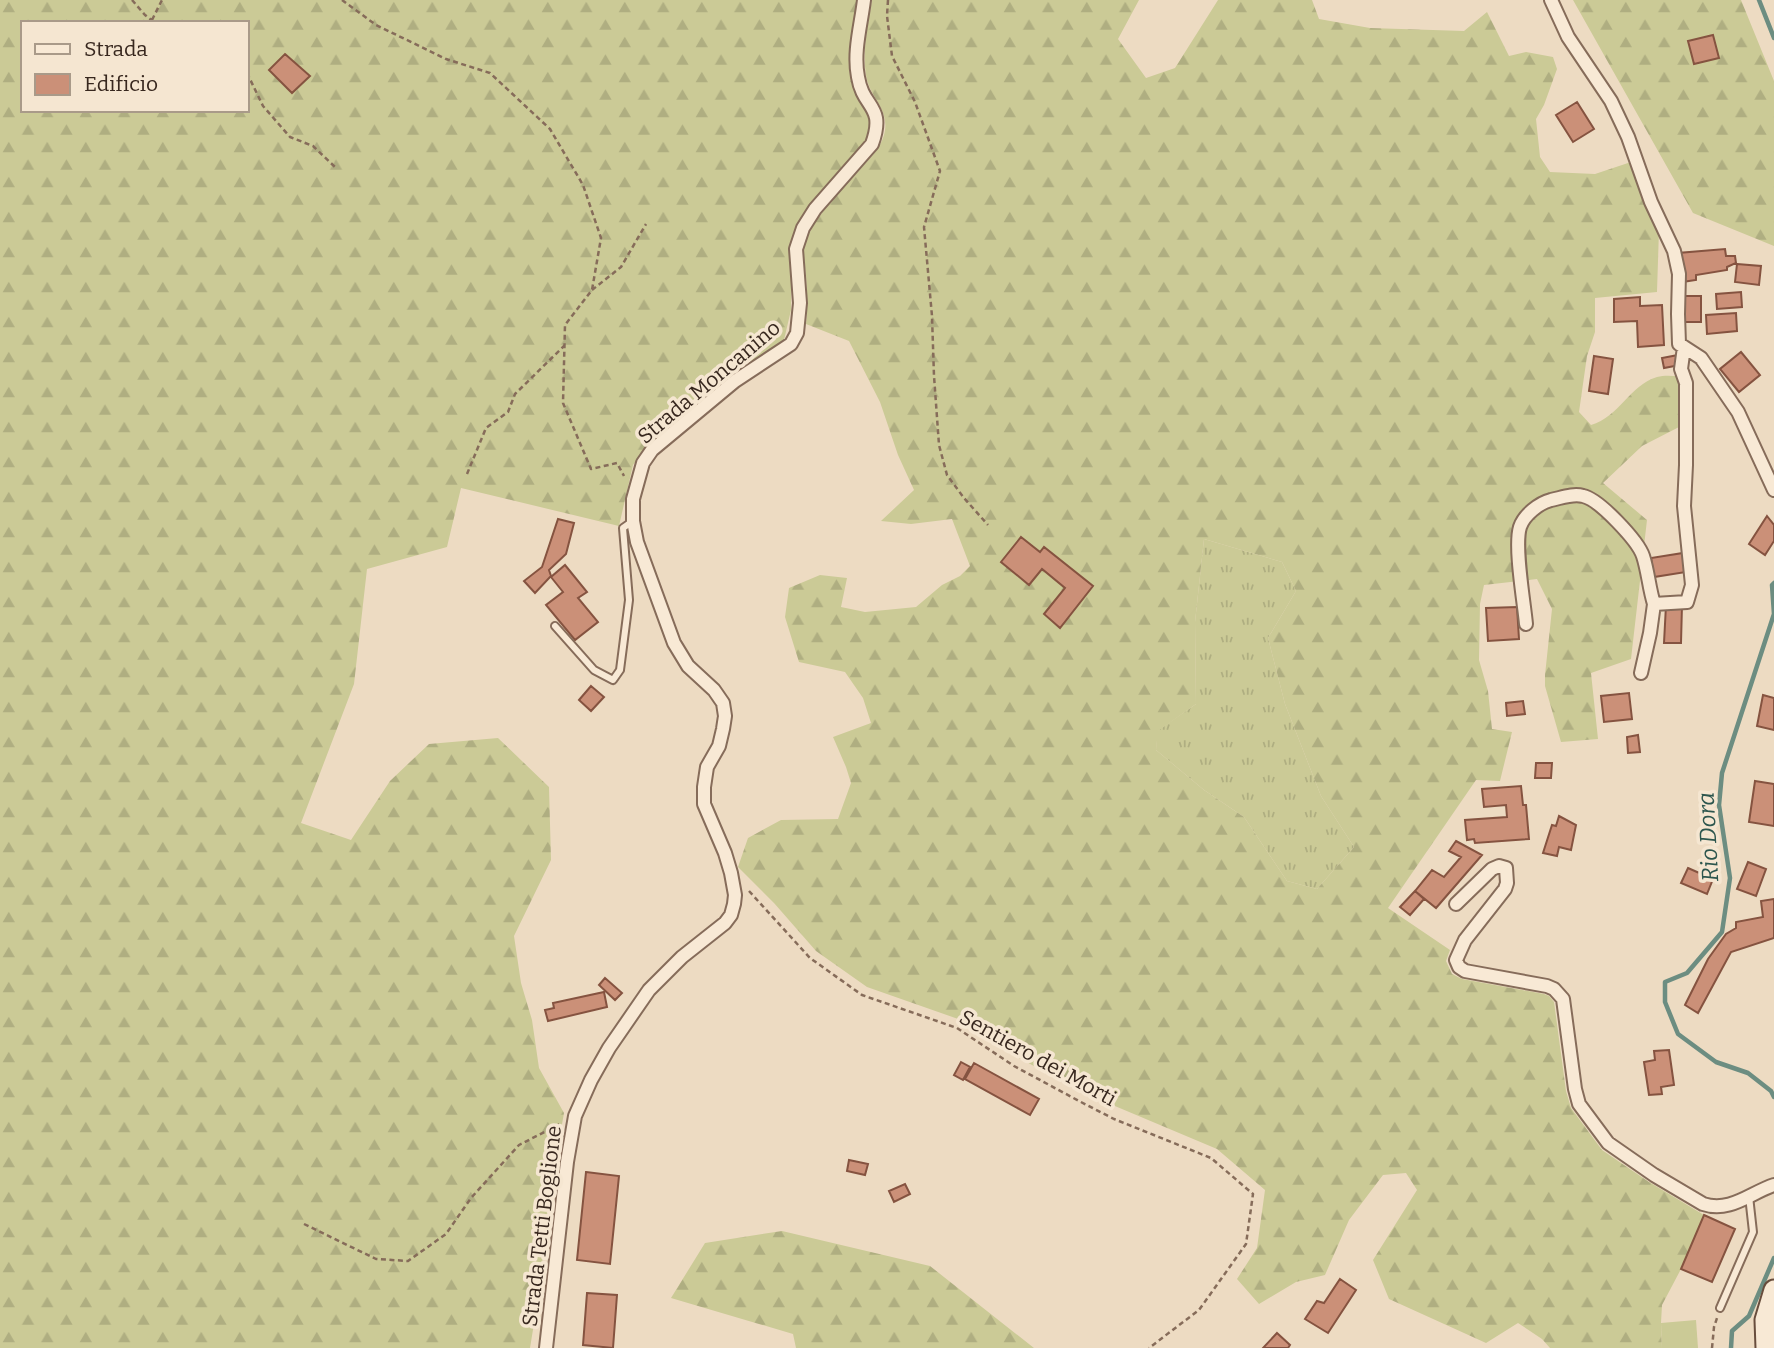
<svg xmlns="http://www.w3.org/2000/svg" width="1774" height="1348" font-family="Bitter,serif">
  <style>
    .grass { fill: url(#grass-tufts) }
    .forest { fill: url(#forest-firs); fill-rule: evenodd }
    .pitch { fill: #cbca96 }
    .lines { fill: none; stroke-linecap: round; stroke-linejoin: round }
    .stream { stroke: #6c8d81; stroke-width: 4.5 }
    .building { fill: #cb9078; stroke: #855340; stroke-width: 2 }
    .lane-casing { stroke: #866c5a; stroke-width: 10 }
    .street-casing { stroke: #866c5a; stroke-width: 16 }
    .secondary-casing { stroke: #684d3d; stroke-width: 23 }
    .path { stroke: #866c5a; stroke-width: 2.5; stroke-dasharray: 5 3.5; stroke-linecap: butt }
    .lane { stroke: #f8e9d5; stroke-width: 6 }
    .street { stroke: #f8e9d5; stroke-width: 12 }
    .secondary { stroke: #f8e9d5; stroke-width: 19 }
    .labels { text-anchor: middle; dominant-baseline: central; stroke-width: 7; stroke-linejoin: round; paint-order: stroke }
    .street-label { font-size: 21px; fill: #37271e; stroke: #f5e6d1 }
    .water-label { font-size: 23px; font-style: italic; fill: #2d564e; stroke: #f5e6d1 }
  </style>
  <defs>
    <pattern id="grass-tufts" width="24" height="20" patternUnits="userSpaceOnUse" patternTransform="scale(1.75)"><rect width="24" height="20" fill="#cbca96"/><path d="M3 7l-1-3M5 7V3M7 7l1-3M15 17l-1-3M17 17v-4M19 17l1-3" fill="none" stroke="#afae81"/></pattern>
    <pattern id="forest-firs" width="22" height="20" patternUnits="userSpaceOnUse" patternTransform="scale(1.75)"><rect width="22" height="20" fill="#cbca96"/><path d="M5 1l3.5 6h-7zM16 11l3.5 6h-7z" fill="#afae81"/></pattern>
  </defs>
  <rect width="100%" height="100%" fill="#eddbc2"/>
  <path class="grass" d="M1204,539l78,23 14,29 -28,47 17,66 36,92 33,51 -37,42 -30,-8 -43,-64 -40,-27 -48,-40 1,-19 39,-27 -1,-82z"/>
  <path class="forest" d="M0,0h859l-9,50 1,22 21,47 -2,19 -79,109v63l-7,30 -133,101 -18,24 -14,61 -158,-38 -14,59 -80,22 -13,115 -53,139 50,17 39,-59 39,-37 69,-6 51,49 2,73 -37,76 7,47 11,37 7,48 25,45 -13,73 -13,113 -8,49h-530zM23,23h224v87h-224z
    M872,0h267l-21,39 28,39 29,-10 43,-68h94l7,19 51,9 94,3 23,-19 22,44 17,-4 27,5 4,12 -13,36 -8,14 4,38 10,15 45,2 36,-12 28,68 -2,62 -62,6v34l-8,24 -8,56 12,13c28,-8 39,-40 66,-48 7,-2 15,-1 22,-1l2,7 -2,17 2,26 -39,20 -39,37 44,37 -16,139 -40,14 7,66 -37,3 -16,-56v-11l7,-66 -15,-30 -53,6 -4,19 -1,56 9,31 4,38 20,3 -12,49 -24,-1 -88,128 62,42 -4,11 6,13 10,5 82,15 5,2 5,6 12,89 5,17 31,42 47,32 55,33 -23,54 -19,36 -1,18 1,25h-112l-8,-9 -24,-16 -32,20 -97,-44 -16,-39 44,-70 -11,-17 -23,2 -34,45 -24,55 -29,7 -37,22 -22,-25 20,-31 8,-58 -48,-41 -133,-56 -65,-35 -58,-38 -94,-33 -51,-36 -42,-48 -36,-36 10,-29 33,-18 57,-1 13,-36 -5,-16 -13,-30 38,-14 -8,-25 -18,-26 -46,-10 -14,-45 4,-29 31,-13 27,3 -6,29 24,5 51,-5 26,-22 18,-9 10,-10 -18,-47 -41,5 -30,-3 33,-31 -16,-35 -18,-53 -31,-61 -43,-17c2,-17 1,-32 0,-49 -1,-8 -3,-18 -2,-27 7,-30 39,-59 59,-82 9,-10 17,-18 21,-31 7,-26 -15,-37 -18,-60 -4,-25 2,-50 6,-75zM1204,539l78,23 14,29 -28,47 17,66 36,92 33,51 -37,42 -30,-8 -43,-64 -40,-27 -48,-40 2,-19 38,-27 -1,-82z
    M1573,0h168l33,81v165l-81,-33z
    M782,1231l148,35 104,82h-238l-3,-14 -122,-36 34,-55z"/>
  <path class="pitch" d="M1696,1320l2,28h-36l-1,-25z"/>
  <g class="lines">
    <path class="stream" d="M1759,0l15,38
      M1774,583l-2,2 2,29 -52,159 -3,32 11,73 -8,54 -35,41 -22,9v20l13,32 38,28 32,11 23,18 3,6
      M1731,1348l1,-17 17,-15 25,-58"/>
  </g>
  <path class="building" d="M1713,35l6,23 -25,6 -6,-23z
    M285,54l25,22 -18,17 -23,-23z
    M1577,102l17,27 -21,13 -17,-27z
    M1725,249l1,7h9l1,7 -9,4v3l-31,5v5l-14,2 -4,-29z
    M1737,264l24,2 -2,19 -24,-3z
    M1741,292l1,15 -25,2 -1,-15z
    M1683,296h18v26h-18z
    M1640,297v9l22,-1 2,40 -26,2 -1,-26 -23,1v-23z
    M1736,313l1,18 -30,3 -1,-19z
    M1741,352l19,23 -21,17 -19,-23z
    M1678,355l2,10 -16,3 -2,-10z
    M1594,356l19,3 -5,35 -19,-3z
    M1767,516l7,9v16l-9,14 -16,-11z
    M558,519l16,4 -8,31 -17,16 2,6 -16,17 -11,-12 18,-14z
    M1021,537l19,15 4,-5 49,39 -33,42 -16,-14 21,-26 -23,-19 -13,16 -28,-23z
    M1683,553l3,19 -32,5 -3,-19z
    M565,565l22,27 -9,6 20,24 -23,18 -29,-35 17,-13 -12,-15z
    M1666,605h16l-1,38h-17z
    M1517,607l2,32 -31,2 -2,-33z
    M591,686l13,11 -13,14 -12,-11z
    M1629,693l3,26 -28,3 -3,-26z
    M1763,695l11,3v32l-17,-4z
    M1523,701l2,13 -18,2 -1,-13z
    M1638,735l2,17 -12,1 -1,-16z
    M1536,763h16l-1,15h-16z
    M1755,781l19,3v42l-25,-4z
    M1521,786l2,19h3l3,34 -54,4 -1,-4 -7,1 -2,-20 42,-3 -1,-12 -22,2 -2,-18z
    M1559,816l17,9 -5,25 -12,-3 -2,9 -14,-3 9,-28 4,1z
    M1456,841l26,14 -46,53 -21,-17 17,-21 12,7 17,-20 -12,-6z
    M1748,862l18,7 -10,27 -19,-7z
    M1688,868l25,11 -6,15 -26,-11z
    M1415,891l9,8 -14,16 -10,-8z
    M1774,899v39l-43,14 -33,61 -13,-8 23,-46 18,-25 10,-6v-6l27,-5 -2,-16z
    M605,978l17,15 -7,7 -16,-15z
    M604,992l3,15 -59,14 -3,-11 9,-2 -1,-5z
    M1669,1050l5,35 -13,2 1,7 -13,1 -5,-33 11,-2 -1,-9z
    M961,1062l9,5 -7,13 -9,-5z
    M974,1063l65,36 -9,16 -65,-36z
    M849,1160l19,4 -3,11 -18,-4z
    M586,1172l33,4 -9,88 -33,-4z
    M905,1184l5,10 -16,8 -5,-11z
    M1704,1215l31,14 -23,53 -31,-13z
    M1340,1279l16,11 -28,43 -23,-14 12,-18 7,2z
    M587,1293l30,2 -4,53 -30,-3z
    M1277,1333l13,12 -2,3h-25z"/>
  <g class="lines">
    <g class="lane-casing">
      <path id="lane" d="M555,626l39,44 19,10 7,-10 9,-70 -6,-72 10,-7
        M1720,1308l33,-76 -4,-36"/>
    </g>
    <g class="street-casing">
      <path id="street" d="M1684,347l17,11 37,54 36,78
        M1526,624c-2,-22 -12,-78 -6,-97 4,-12 19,-24 31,-27 10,-2 22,-7 32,-4 16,3 55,45 60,60 5,15 6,32 11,48l33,-2 5,-17 -8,-79 2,-41v-82l-5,-14 3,-22 -5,-3 -1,-30 1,-40 -5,-23 -23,-49 -23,-65 -17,-36 -43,-64 -17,-37
        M1641,673l9,-40 4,-29
        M1456,904l36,-35 7,-3 7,2 1,15 -2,6 -40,51 -9,20 3,7 6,4 82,15 7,3 9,10 12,90 4,15 29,39 46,32 49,29c27,9 47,-11 71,-19
        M546,1348l21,-186 8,-46 16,-36 18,-32 40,-58 33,-33 43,-34 6,-8 3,-11 1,-9 -4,-22 -6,-20 -21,-49v-17l3,-20 12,-21 4,-17 2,-13 -2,-13 -9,-13 -26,-24 -14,-23 -37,-101 -4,-21v-22l10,-36 9,-13 83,-69 56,-37 6,-11 3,-30 -4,-54 7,-21 12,-19 57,-65c14,-39 -9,-35 -14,-67 -5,-25 3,-52 6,-77"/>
    </g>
    <g class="secondary-casing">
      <path id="secondary" d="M1766,1348l-1,-28 9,-30"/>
    </g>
    <path class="path" d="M132,0l13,15 10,8
      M342,0l34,25 70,34 44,14 60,56 33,56 18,53 -9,52 -27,35 -2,78 28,66 26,-6 7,13
      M888,0l-1,16 5,40 23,46 25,69 -16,56 8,89 2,60 5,69 8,30 17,23 24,27
      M152,20l10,-20
      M247,73l16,33 27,31 23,9 22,21
      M592,290l29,-23 25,-43
      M467,474l19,-46 22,-16 7,-18 49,-48
      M749,891l61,67 52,37 95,33 57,38 65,35 35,18 97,39 42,36 -7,50 -47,66 -50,38
      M304,1224l72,35 32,2 38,-27 25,-36 48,-53 41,-21
      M1712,1348l2,-21 3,-9"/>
    <use href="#lane" class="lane"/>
    <use href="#street" class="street"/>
    <use href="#secondary" class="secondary"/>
  </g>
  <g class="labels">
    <g class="street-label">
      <text transform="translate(709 382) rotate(-40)">Strada Moncanino</text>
      <text transform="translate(1038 1058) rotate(29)">Sentiero dei Morti</text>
      <text transform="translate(542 1226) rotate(-83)">Strada Tetti Boglione</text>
    </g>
    <g class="water-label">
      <text transform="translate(1708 837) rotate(-93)">Rio Dora</text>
    </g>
  </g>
  <rect x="21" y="21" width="228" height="91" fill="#f5e6d1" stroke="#a99a89" stroke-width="2"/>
  <rect x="35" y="44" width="35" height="10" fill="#f8e9d5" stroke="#a99a89" stroke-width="2"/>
  <text x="84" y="56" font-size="21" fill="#37271e">Strada</text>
  <rect x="35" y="74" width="35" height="21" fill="#cb9078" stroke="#a99a89" stroke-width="2"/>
  <text x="84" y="91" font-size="21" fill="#37271e">Edificio</text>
</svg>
